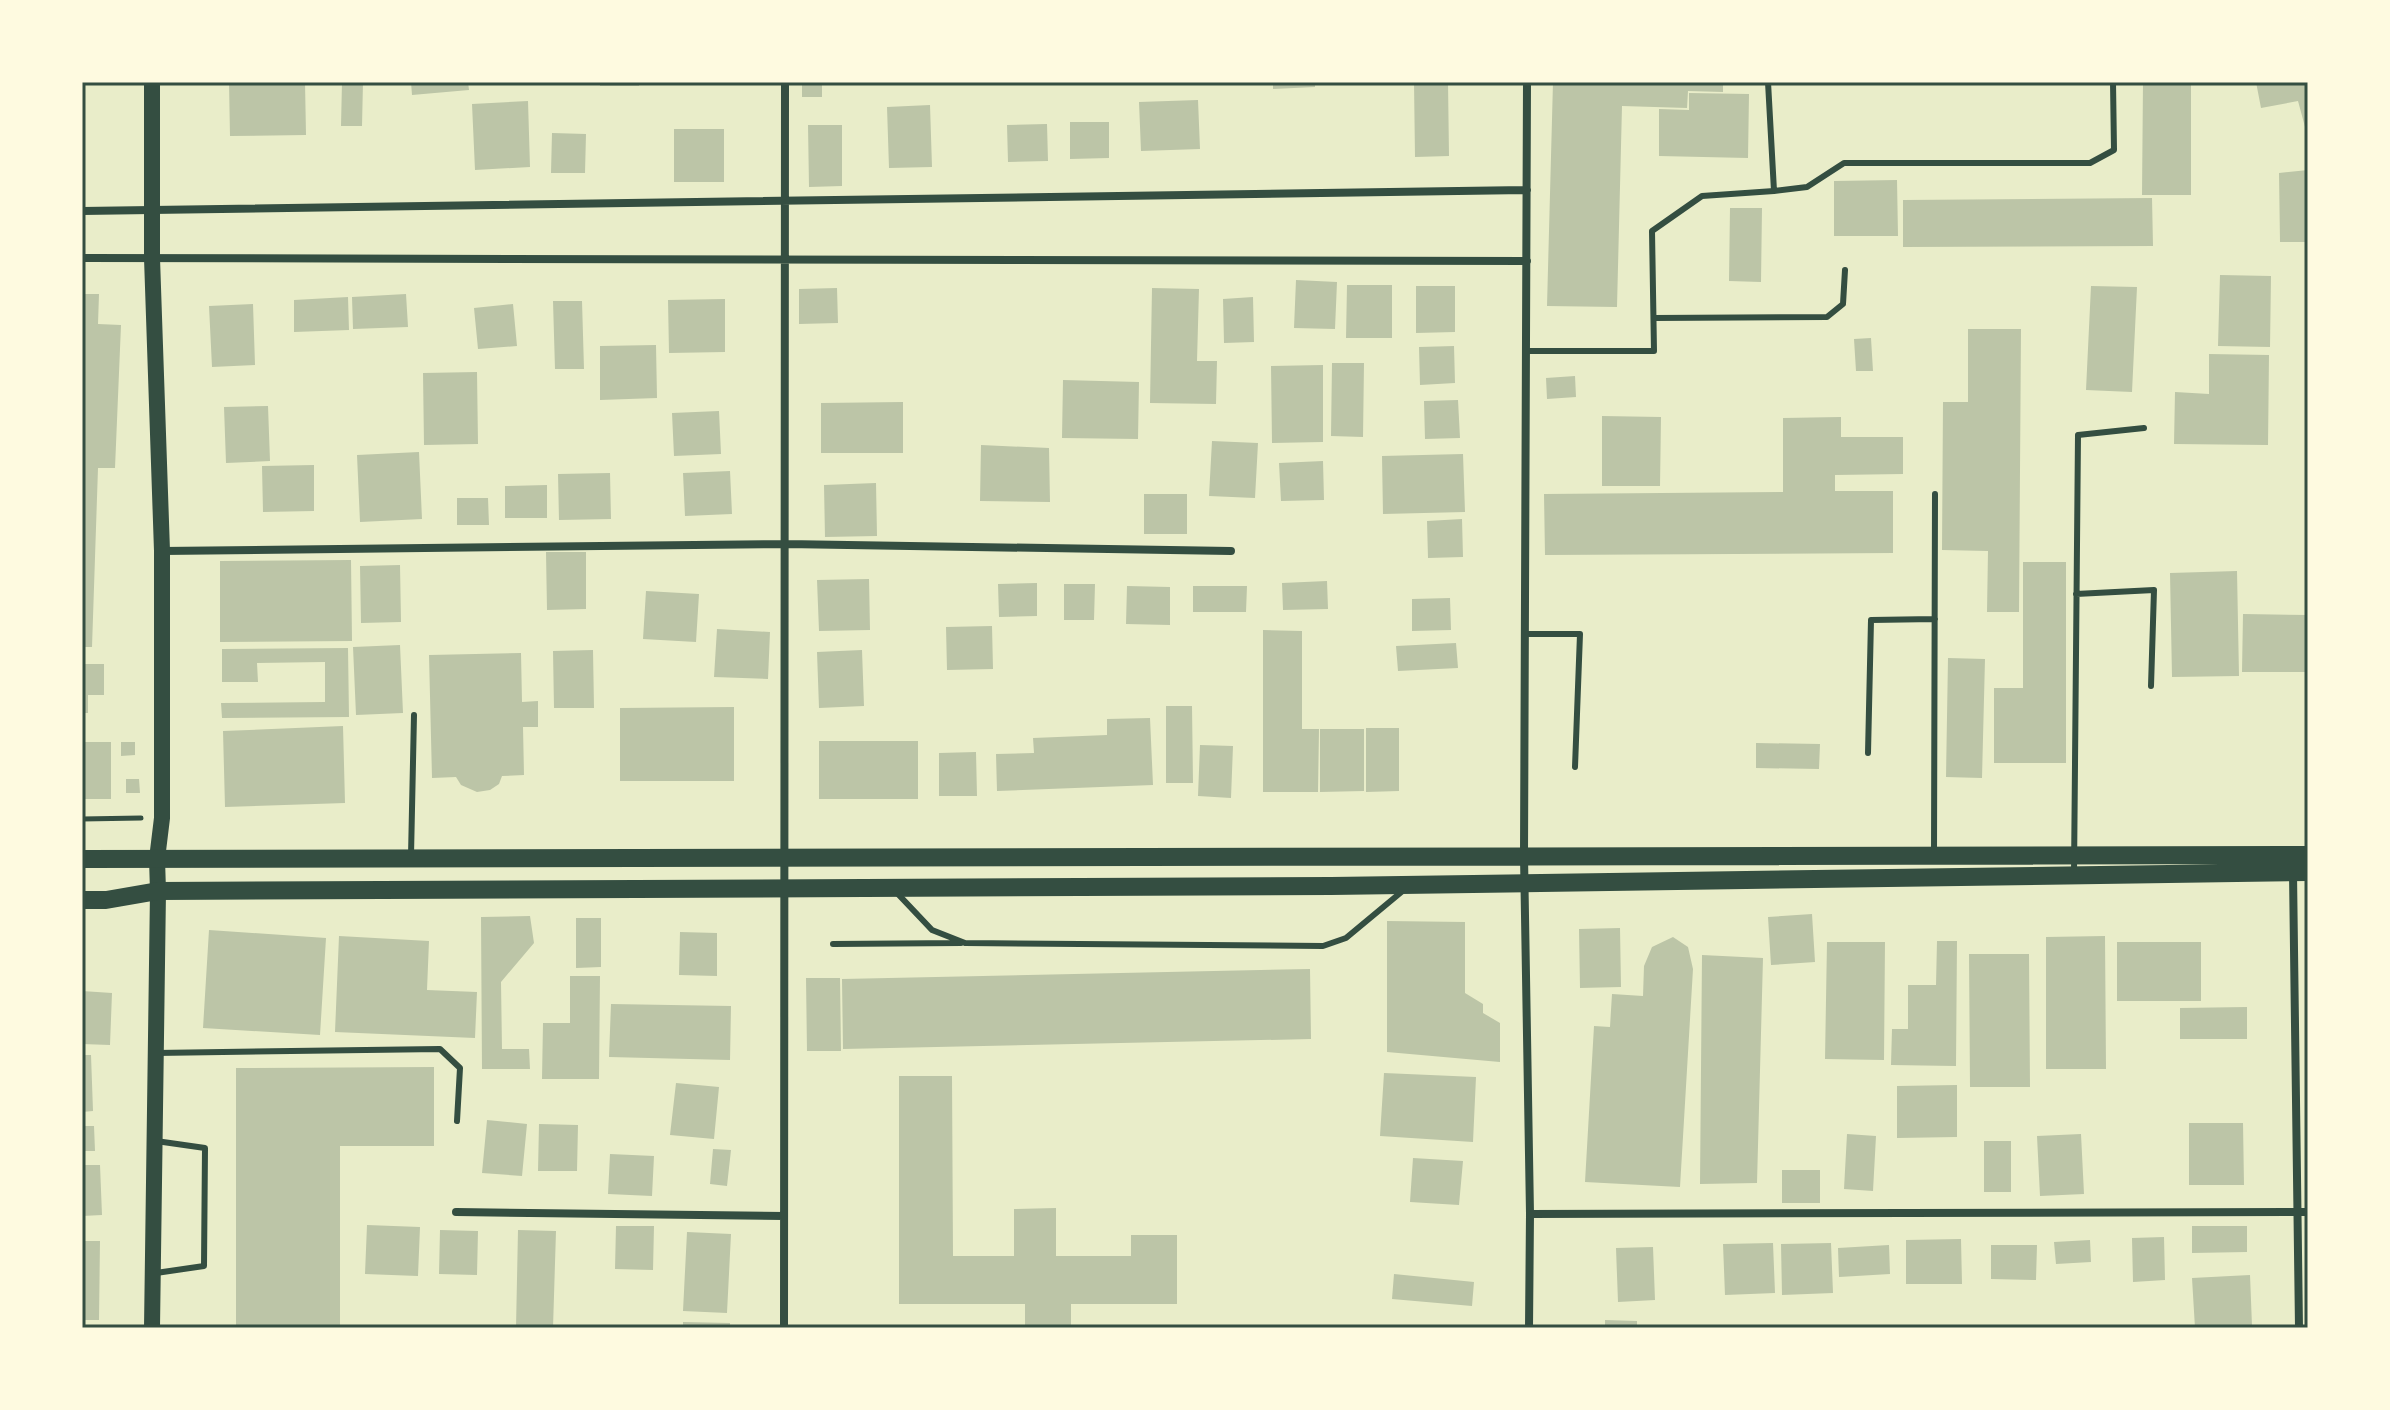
<svg xmlns="http://www.w3.org/2000/svg" width="2390" height="1410" font-family="Arial,sans-serif">
  <style>
    .building { fill: #bcc5a7 }
    .lines { fill: none; stroke-linecap: round; stroke-linejoin: round }
    .path { stroke: #344e41; stroke-width: 5 }
    .service { stroke: #344e41; stroke-width: 6 }
    .minor { stroke: #344e41; stroke-width: 8 }
    .secondary { stroke: #344e41; stroke-width: 16 }
    .primary { stroke: #344e41; stroke-width: 18 }
    .neatline { fill: none; stroke: #344e41; stroke-width: 3 }
  </style>
  <rect width="100%" height="100%" fill="#e9edc9"/>
  <path class="building" d="M229,82h76l1,53 -76,1z
    M342,82h21l-1,44h-21z
    M411,82h57l1,8 -57,5z
    M600,82h39v4h-39z
    M802,82h20v15h-20z
    M1273,82h42v5l-42,2z
    M1414,82h34l1,74 -34,1z
    M1553,82h170v10l-35,-1 -1,17 -65,-2 -5,201 -70,-1z
    M2143,82h48v113h-49z
    M2256,82h52v56l-10,-37 -37,7z
    M1689,93l60,1 -1,64 -89,-2v-47l30,1z
    M1198,100l2,49 -59,2 -2,-49z
    M528,101l2,66 -55,3 -3,-66z
    M930,105l2,62 -43,1 -2,-61z
    M1070,122h39v36l-39,1z
    M1047,124l1,37 -40,1 -1,-37z
    M808,125h34v61l-33,1z
    M674,129h50v53h-50z
    M552,133l34,1 -1,39h-34z
    M2308,170v72h-28l-1,-69z
    M1897,180l1,56h-64v-55z
    M2152,198l1,48 -250,1v-47z
    M1730,208h32l-1,74 -32,-1z
    M2220,275l51,1 -1,71 -52,-1z
    M1296,280l41,2 -2,47 -41,-1z
    M1347,285h45v53h-46z
    M1416,286h39v46l-39,1z
    M2091,286l46,1 -5,105 -46,-2z
    M837,288l1,35 -39,1v-35z
    M1152,288l47,1 -2,72h20l-1,43 -66,-1z
    M82,294h17l-1,30 23,1 -6,143h-17l-6,179h-10z
    M406,294l2,33 -55,2 -1,-32z
    M348,297l1,33 -55,2v-32z
    M1253,297l1,45 -30,1 -1,-44z
    M725,299v53l-56,1 -1,-53z
    M553,301h29l2,68h-29z
    M253,304l2,61 -43,2 -3,-61z
    M513,304l4,42 -39,3 -4,-41z
    M1968,329h53l-2,283h-32l1,-61 -46,-1 1,-148h25z
    M1871,338l2,33h-17l-2,-32z
    M656,345l1,53 -57,2v-54z
    M1454,346l1,37 -35,2 -1,-38z
    M2209,354l60,1 -1,90 -94,-1 1,-52 34,2z
    M1332,363h32l-1,74 -32,-1z
    M1323,365v77l-51,1 -1,-77z
    M477,372l1,72 -54,1 -1,-72z
    M1575,376l1,21 -29,2 -1,-21z
    M1063,380l76,2 -1,57 -76,-1z
    M1458,400l2,38 -35,1 -1,-38z
    M903,402v51h-82v-50z
    M268,406l2,55 -44,2 -2,-56z
    M719,411l2,43 -47,2 -2,-43z
    M1602,416l59,1 -1,69h-58z
    M1841,417v20h62v37l-68,1v16h58v62l-348,2 -1,-61 239,-2v-74z
    M1212,441l46,2 -3,55 -46,-2z
    M981,445l68,3 1,54 -70,-1z
    M419,452l3,67 -62,3 -3,-67z
    M1463,454l2,58 -82,2 -1,-58z
    M1323,461l1,39 -43,1 -2,-38z
    M314,465v46l-51,1 -1,-46z
    M730,471l2,43 -47,2 -2,-43z
    M610,473l1,46 -52,1 -1,-46z
    M876,483l1,53 -52,1 -1,-52z
    M547,485v33h-42v-32z
    M1144,494h43v40h-43z
    M457,498h31l1,27h-32z
    M1462,519l1,38 -35,1 -1,-37z
    M546,552h40v57l-39,1z
    M351,560l1,81 -132,1v-81z
    M2023,562h43v201h-72v-75h29z
    M400,565l1,57 -40,1 -1,-57z
    M2237,571l2,105 -67,1 -2,-104z
    M869,579l1,51 -51,1 -2,-51z
    M1327,581l1,28 -45,1 -1,-27z
    M1037,583v33l-38,1 -1,-33z
    M1064,584h31l-1,36h-30z
    M1127,586l43,1v38l-44,-1z
    M1193,586h54l-1,26h-53z
    M646,591l53,3 -3,48 -53,-3z
    M1450,598l1,32 -39,1v-32z
    M2243,614l65,1v57h-66z
    M992,626l1,43 -46,1 -1,-43z
    M717,629l53,3 -2,47 -54,-2z
    M1263,630l39,1v98h17l-1,63h-55z
    M1456,643l2,25 -60,3 -2,-25z
    M400,645l3,68 -47,2 -3,-68z
    M348,648l1,69 -127,1 -1,-15 104,-1v-40l-68,1 1,19h-36v-33z
    M593,650l1,58h-40l-1,-57z
    M862,650l2,56 -45,2 -2,-56z
    M521,653l1,49 16,-1v26h-15l1,48 -22,1 -3,8 -9,6 -13,2 -16,-7 -5,-8 -24,1 -3,-123z
    M1948,658l37,1 -3,119 -36,-1z
    M82,664h22v31h-16v18h-6z
    M1166,706h26l1,77h-27z
    M734,707v74h-114v-73z
    M1150,718l3,67 -156,6 -1,-37 38,-1 -1,-15 74,-3v-16z
    M343,726l2,77 -120,4 -2,-76z
    M1366,728h33v63l-33,1z
    M1320,729h44v62l-44,1z
    M819,741h99v58h-99z
    M82,742h29v57h-29z
    M121,742h14v13l-14,1z
    M1756,743l64,1 -1,25 -63,-1z
    M1200,745l33,1 -2,52 -33,-2z
    M976,752l1,44h-38v-43z
    M126,779h13l1,14h-14z
    M1812,914l3,48 -44,3 -3,-48z
    M530,916l4,27 -33,39 1,67h27l1,20h-48l-1,-152z
    M576,918h25v49l-25,1z
    M1387,921l78,1v71l18,11v9l17,10v39l-113,-10z
    M1620,928l1,59 -41,1 -1,-59z
    M209,930l117,8 -6,97 -117,-7z
    M680,932l37,1v43l-38,-1z
    M339,936l90,5 -2,49 50,2 -2,46 -140,-6z
    M2105,936l1,133h-60v-132z
    M1673,937l15,10 5,22 -13,218 -95,-5 9,-156 16,1 2,-33 31,2 1,-30 8,-19z
    M1937,941h20l-1,125 -65,-1 1,-36h16v-44h28z
    M1827,942h58l-1,118 -59,-1z
    M2117,942h84v59h-84z
    M1969,954h60l1,133h-60z
    M1702,955l61,3 -6,225 -57,1z
    M1310,969l1,70 -468,10 -1,-70z
    M570,976h30l-1,103h-57l1,-56h27z
    M806,978h34l1,73h-34z
    M82,991l30,2 -2,52 -28,-1z
    M611,1004l120,2 -1,54 -121,-3z
    M2247,1007v32h-67v-31z
    M82,1055h9l2,56 -11,1z
    M434,1067v79h-94v182h-104v-260z
    M1384,1073l92,4 -3,65 -93,-6z
    M899,1076h53l1,180h61v-47l42,-1v48h75v-21h46v69h-106v24h-46v-24h-126z
    M676,1083l43,4 -5,52 -44,-4z
    M1957,1085v52l-60,1v-52z
    M487,1120l40,4 -5,52 -40,-3z
    M2189,1123h54l1,62h-55z
    M539,1124l39,1 -1,46h-39z
    M82,1126h12l1,25h-13z
    M1847,1134l29,2 -3,55 -29,-2z
    M2081,1134l3,60 -44,2 -3,-60z
    M1984,1141h27v51h-27z
    M713,1149l18,1 -4,36 -17,-2z
    M610,1154l44,2 -2,40 -44,-2z
    M1413,1158l50,3 -4,44 -49,-3z
    M82,1165h18l2,50 -20,1z
    M1782,1170h38v33h-38z
    M367,1225l53,2 -2,49 -53,-2z
    M616,1226h38l-1,44 -38,-1z
    M2192,1226h55v26l-55,1z
    M440,1230l38,1 -1,44 -38,-1z
    M518,1230l38,1 -3,97h-37z
    M687,1232l44,2 -4,79 -44,-2z
    M2164,1237l1,43 -32,2 -1,-44z
    M1961,1239l1,45h-56v-44z
    M2090,1240l1,22 -35,2 -2,-22z
    M82,1241h18l-1,79h-17z
    M1773,1243l2,50 -50,2 -2,-51z
    M1831,1243l2,50 -51,2 -1,-51z
    M1889,1245l1,29 -51,3 -1,-29z
    M1991,1245h46l-1,35 -45,-1z
    M1653,1247l2,53 -37,2 -2,-54z
    M1394,1274l80,8 -2,24 -80,-7z
    M2250,1275l2,51 -57,2 -3,-50z
    M1605,1320l32,1v7h-32z
    M683,1322l47,1v5h-47z"/>
  <g class="lines">
    <path class="path" d="M82,819l59,-1"/>
    <path class="service" d="M1768,82l6,109 33,-4 37,-24h246l24,-13 -1,-68
      M1654,318l173,-1 16,-13 2,-34
      M1526,351h128l-2,-120 50,-35 72,-5
      M2076,594l78,-4 -3,96
      M1525,634h55l-5,133
      M1868,753l3,-133 64,-1
      M1934,853l1,-359
      M411,856l3,-141
      M2074,874l4,-439 66,-7
      M897,893l35,37 33,13 358,3 23,-8 59,-49
      M833,944l128,-1
      M156,1053l284,-4 20,19 -3,53
      M156,1273l48,-7 1,-118 -49,-7"/>
    <path class="minor" d="M1527,82l-3,774 6,358 -1,114
      M82,211l1445,-21
      M82,258l1445,3
      M162,551l624,-7 445,7
      M2293,873l6,455
      M456,1212l328,4
      M1530,1214l778,-2
      M784,1328l1,-1246"/>
    <path class="secondary" d="M152,82v176l10,293v267l-5,41 1,32 -6,437"/>
    <path class="primary" d="M82,859l2226,-4
      M82,900h24l52,-9 1173,-5 977,-14"/>
  </g>
  <rect width="2390" height="1410" fill="none" stroke="#fefae0" stroke-width="168"/>
  <rect x="84" y="84" width="2222" height="1242" class="neatline"/>
</svg>
